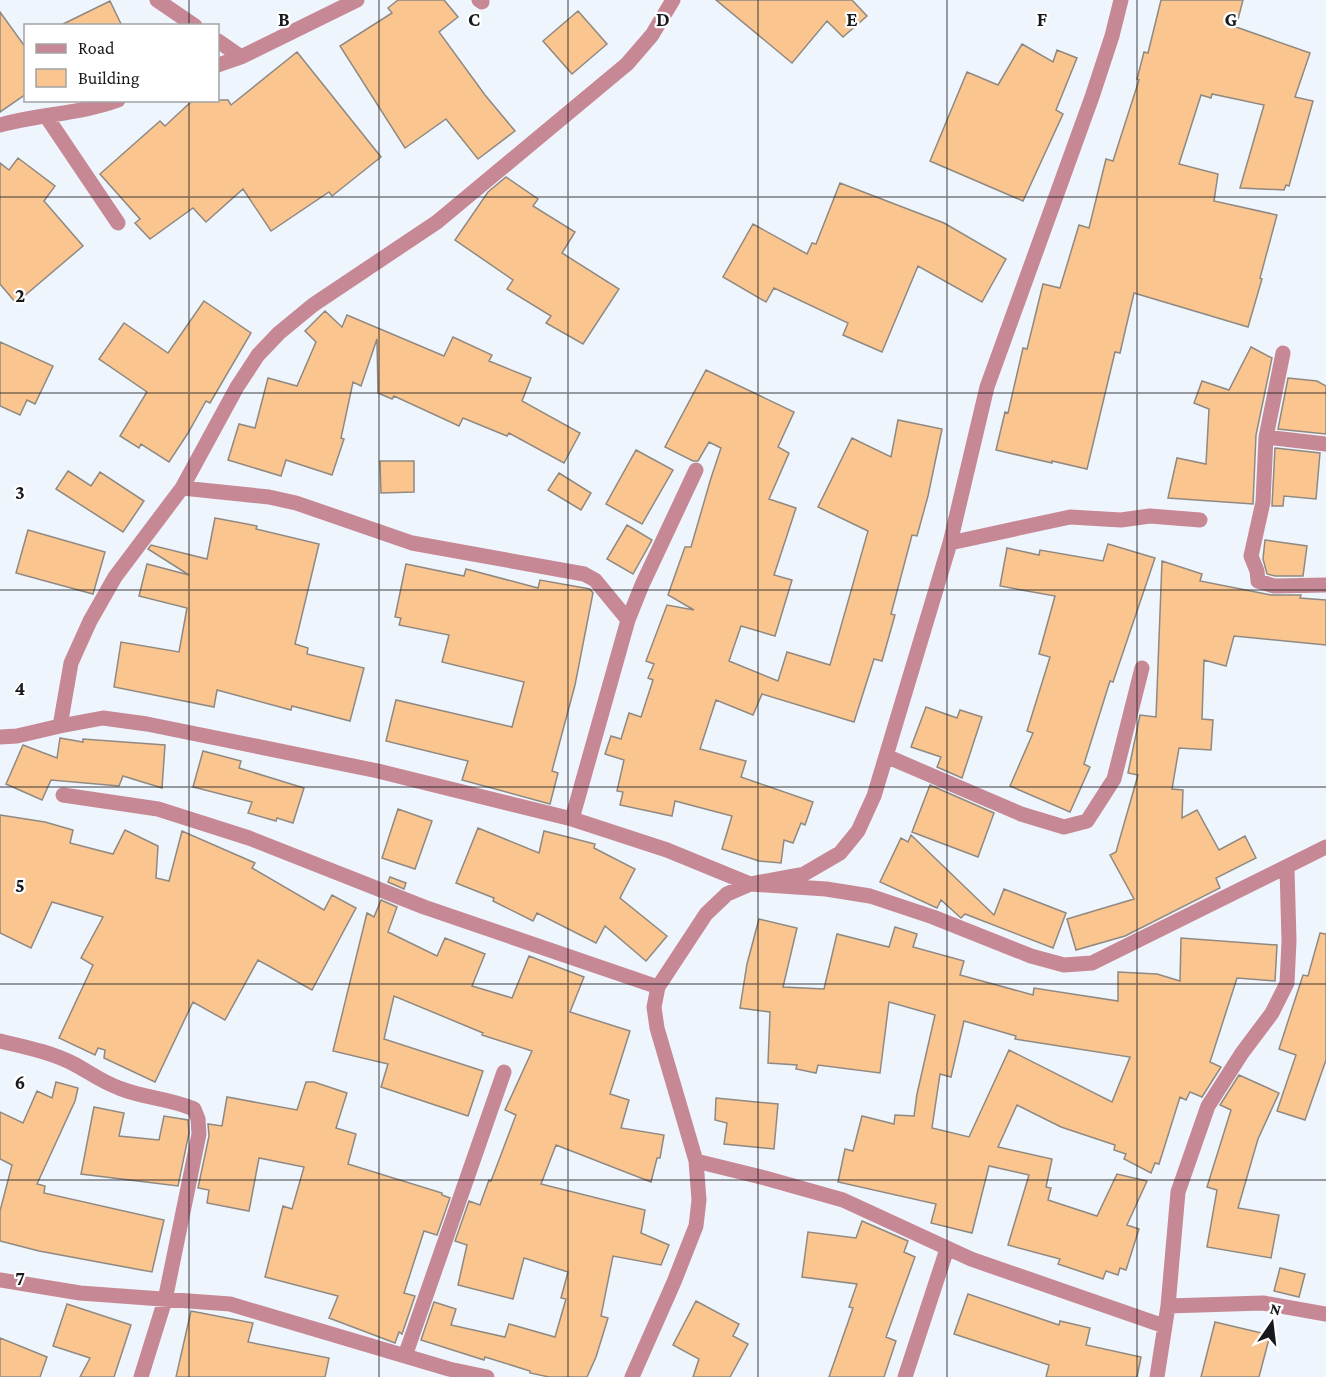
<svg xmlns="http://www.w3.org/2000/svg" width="1326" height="1377" font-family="'Crimson Pro',serif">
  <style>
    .building { fill: #fbc58f; stroke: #8f8982; stroke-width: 1.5; fill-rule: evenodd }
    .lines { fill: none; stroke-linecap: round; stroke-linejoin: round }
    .street { stroke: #c78896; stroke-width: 15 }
    .grid { fill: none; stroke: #17191c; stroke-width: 1.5; stroke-opacity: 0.55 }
    .grid-label { font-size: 20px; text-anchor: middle; font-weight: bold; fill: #17191c; stroke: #fff; stroke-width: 4.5; stroke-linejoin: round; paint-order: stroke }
  </style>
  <rect width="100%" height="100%" fill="#eff5fd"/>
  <path class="building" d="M398,0h46l14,17 -19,15 46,63 30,36 -37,28 -32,-40 -41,29 -65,-102 52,-33 -4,-5z
    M716,0h136l15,16 -24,21 -16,-16 -35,42z
    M1161,0h82l-7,27 74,26 -15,44 18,4 -24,85 -3,-1 -2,5 -44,-2 24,-83 -52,-11 -1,4 -10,-3 -22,69 39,10 -4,27 63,14 -17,63 2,1 -14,48 -114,-34 -14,60 -5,-1 -28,117 -35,-8v2l-56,-13 9,-38 3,1 15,-65 4,1 16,-65 17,4 19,-63 10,3 17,-69 7,2 26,-81 -2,-1 7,-27 4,1z
    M110,1l12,25h-63z
    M578,11l29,33 -35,30 -29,-33z
    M0,12l26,36v46l-26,18z
    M1022,44l31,18 4,-12 20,8 -21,52 7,4 -40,87 -93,-40 37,-89 31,13z
    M297,52l84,105 -49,39 -3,-4 -58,39 -28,-42 -37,33 -13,-14 -43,31 -15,-16 5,-4 -40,-45 60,-53 5,5 28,-26h35l3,5z
    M18,158l37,28 -11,15 39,45 -67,57 -16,-19v-121l9,7z
    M506,177l32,22 -5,7 42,26 -13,21 57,36 -36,55 -37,-21 5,-7 -44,-27 6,-9 -58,-40 33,-48z
    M840,183l104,40 62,36 -24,43 -64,-36 -36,86 -39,-17 5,-12 -74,-35 -8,14 -43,-25 30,-53 54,30 5,-11 4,1z
    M204,301l47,32 -41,70 -4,-2 -18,32 -19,29 -28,-18 -2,4 -19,-12 27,-44 -48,-33 25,-36 44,30z
    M325,311l17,16 5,-12 97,41 9,-19 39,18 -3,6 42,17 -9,23 58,32 -16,30 -55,-30 -2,3 -44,-18 -4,8 -65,-30 -2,3 -14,-6 -1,-54 -16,47 -8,-4 -12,56 3,1 -12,36 -46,-15 -5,16 -53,-16 11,-36 16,4 13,-50 29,8 19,-44 -11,-11z
    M0,342l53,24 -18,38 -8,-4 -7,15 -20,-9z
    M1251,347l21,11 -16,77 -3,69 -85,-6 9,-40 29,6 3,-55 -15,-6 8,-22 27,9z
    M706,370l88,42 -16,35 11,6 -20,46 27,9 -22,67 18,5 -17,56 -34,-10 -12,35 49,20 9,-29 43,13 38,-134 -50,-24 34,-69 39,19 7,-37 44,9 -14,67 -11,40 -5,-1 -21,79 4,1 -13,46 -8,-2 -20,63 -92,-28 -9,21 -37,-15 -16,49 46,12 -5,16 72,25 -8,23 -4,-2 -8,20 -9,-3 -3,23 -22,-2 -37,-12 10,-33 -57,-15 -3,15 -52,-11 3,-13 -6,-1 7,-31 -19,-6 6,-18 10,3 8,-26 12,4 12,-37 -5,-2 6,-14 -8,-3 21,-56 27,5 -26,-15 17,-48h6l20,-69 10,-30 -12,-6 -11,19h-5l-28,-14z
    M1288,378l29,3 9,5v48l-48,-5z
    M1275,448l45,5 -4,46 -32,-3 -1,10h-11z
    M636,450l37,20 -31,54 -36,-20z
    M380,461h34v31l-33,1z
    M68,471l23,15 9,-14 44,29 -21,31 -67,-43z
    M559,473l32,20 -10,17 -33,-20z
    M215,518l42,8 -1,3 63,15 -24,100 13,4 -1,6 57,14 -14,53 -58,-15 -1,4 -74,-20 -3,17 -100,-20 7,-45 58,10 8,-44 -48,-12 8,-32 42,11 -41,-26 3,-4 56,14z
    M627,525l25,15 -19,34 -26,-15z
    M28,530l77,22 -12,42 -77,-21z
    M1265,540l42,6 -4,30h-28l-8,-2 -4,-15z
    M1108,544l47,14 -42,124 -3,-1 -26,83 6,3 -20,45 -60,-26 23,-53 -6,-2 23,-74 -11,-3 16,-58 -55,-10 7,-38 32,7 1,-5 63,11z
    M1162,561l40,13 -2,7 71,14h30l-1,3 26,2v45l-92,-9 -8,30 -22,-6 -2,59 11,1 -2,30 -32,-2 -7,41 11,1 -1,28 15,-8 22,40 26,-14 11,22 -40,20 4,10 -95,48 -49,14 -9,-31 67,-20 -24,-44 6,-3 22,-77 -10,-2 12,-58 16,2z
    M406,564l58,12 2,-7 72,19 2,-8 50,9 3,4 -18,92 -23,86 6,2 -8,31 -88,-24 6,-19 -82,-20 10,-41 116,27 12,-45 -82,-20 7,-27 -50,-10 2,-7 -6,-1z
    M926,707l31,11 3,-8 22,7 -20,61 -25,-11 4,-10 -30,-10z
    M60,738l23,4v-3l82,6 -3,43 -39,-12 -4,10 -68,-6 -9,20 -36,-16 17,-39 34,13z
    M203,751l38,10 -2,7 65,20 -11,35 -16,-5 -1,3 -28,-8 4,-11 -59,-15z
    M930,785l64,28 -16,44 -66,-25z
    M398,809l34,12 -17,48 -33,-11z
    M0,815l45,7 28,8 -3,13 43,11 12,-24 33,16 -2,32 13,3 13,-50 73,32 -3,5 72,42 8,-15 24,13 -44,82 -54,-30 -33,60 -32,-18 -38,80 -51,-24 1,-8 -7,-2 -3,7 -36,-17 34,-73 -12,-7 22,-41 -51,-15 -21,46 -31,-15z
    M478,828l61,25 5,-22 51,13 -1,4 41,21 -15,29 47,38 -21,25 -41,-35 -9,17 -59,-30 -4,8 -40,-20 1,-3 -38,-15z
    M911,835l83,80 10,-26 62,24 -13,35 -88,-34 -4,4 -20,-18 -4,8 -57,-26 21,-44 7,4z
    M390,877l16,6 -2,6 -16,-7z
    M381,900l16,7 -9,25 49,24 8,-18 40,16 -13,32 40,12 17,-42 55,21 -14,35 60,19 -20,63 19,6 -8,28 43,7 -4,23h-3l-6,24 -95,-37 -15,39 104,26 -4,23 28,12 -8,20 -48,-9 -12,60 7,2 -12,39 -9,20h-38l-19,-4v-2l-45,-14 -1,3 -63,-20 13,-38 22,7 -5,16 54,12 4,-13 46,13 11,-38 -5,-1 7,-26 -44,-14 -11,41 -55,-14 9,-40 -12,-4 14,-40 11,4 9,-25 2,1 25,-66 -11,-5 27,-59 -50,-16 1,-2 -89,-37 -10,43 99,32 -15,45 -87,-29 7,-23 -55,-13 34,-138 7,4z
    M759,919l38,9 -14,59 41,2 13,-55 52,13 6,-20 22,7 -4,13 51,14 -4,14 73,20 1,-7 84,13v-29l39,2 23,7 1,-43 96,7 -2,36 -38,-3 -27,84 11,5 -19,30 -12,-5 -4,8 -6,-3 -21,67 -4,-1 -4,10 -27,-14 2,-5 -12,-4 1,-5 -54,-18 -44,-22 -19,42 54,12 -6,28 5,1 -3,12 49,16 20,-42 30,7 -20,44 12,4 -13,41 -6,-2 -2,7 -12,-4 -3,8 -45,-15 2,-5 -52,-14 21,-70 -40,-9 -17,67 -41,-10 5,-19 -98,-22 7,-33 8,2 9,-35 32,8 1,-9 19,1 3,-22 18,-79 -46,-13 -9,71 -62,-8 -2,8 -20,-4 1,-4 -29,-2 2,-51 -30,-4 7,-44zM964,1021l52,15 -1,3 115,18 -18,45 -103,-52 -40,87 -37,-9 8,-54 11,3z
    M1320,933l6,1v126l-21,60 -28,-9 19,-56 -17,-6 24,-74 5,1z
    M1239,1075l40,18 -21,46 -20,69 41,7 -8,43 -64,-11 10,-57 -10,-3 24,-77 -11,-5z
    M56,1082l22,6 -3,13 -38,83 8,2 -1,7 120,27 -12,52 -113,-21 -39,-10v-30l12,-46 -12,-6v-47l23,11 14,-32 15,7z
    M306,1082h8l33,11 -11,35 20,6 -8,30 94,29v2l8,3 -13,37 -13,-4 -20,62 11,3 -13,38 -3,-2 -4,11 -66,-25 9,-22 -73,-19 18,-71 9,3 12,-42 -45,-9 -10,53 -42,-8 2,-13 -11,-2 11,-52 -1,-12 14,2 5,-29 70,13z
    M716,1098l62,6 -4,45 -50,-5 3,-21 -12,-3z
    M94,1107l30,6 -5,23 40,4 5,-24 24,4 1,13 -11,53 -97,-12z
    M862,1221l46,20 -4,11 11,5 -29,80 10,4 -12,36h-55l24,-69 -4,-1 8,-23 -55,-7 6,-45 48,6z
    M1280,1268l25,6 -6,23 -25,-6z
    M968,1294l91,31 1,-4 30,7 -4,17 55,12 -4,20h-91l3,-12 -95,-31z
    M696,1301l43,23 -6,12 15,8 -18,33h-37l6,-18 -26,-14z
    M67,1304l64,21 -17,52h-34l10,-19 -37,-12z
    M191,1311l62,12 -5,19 81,16 -4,19h-149z
    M1215,1322l55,13 -11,42h-58z
    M0,1338l47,19 -7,20h-40z"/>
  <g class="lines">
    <path class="street" d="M157,0l38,26
      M479,0l3,2
      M218,41l23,16
      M218,65l23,-8 116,-57
      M46,116l72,107
      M0,125c39,-11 80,-11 118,-25
      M1283,353l-17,84 -3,65 -12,54 6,15 1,10 16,5 52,-1
      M1266,437l60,7
      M182,488l87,9 27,6 116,40 172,31 11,6 33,40
      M950,543l120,-26 51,3 29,-4 50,4
      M60,726l11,-63 19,-42 25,-44 67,-89 55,-101 21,-32 21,-22 34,-28 124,-83 190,-158 25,-29 21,-35
      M0,737l17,-1 43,-10 43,-8 44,6 231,47 194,48 95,31 83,34 76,5 44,7 63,21 98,39 33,9 28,-2 234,-116
      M886,756l135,58 43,13 23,-6 27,-42 28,-111
      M63,795l95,14 91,29 175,69 234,80
      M572,819l56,-199 14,-35 54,-115
      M0,1041c25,6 51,11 74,23 15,8 28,18 45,24 24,10 49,10 75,21l4,10 1,15 -34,166 -24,77
      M696,1161l69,17 78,22 128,59 193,67
      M0,1280l80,13 150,11 219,65 38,8
      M1168,1306l95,-3 63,11
      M405,1356l99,-284
      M632,1377l42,-95 22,-56 3,-26 -3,-39 -39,-133 -3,-21 4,-20 48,-73 21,-20 23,-10 54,-10 36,-21 18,-22 16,-35 76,-253 37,-156 105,-290 20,-61 9,-36
      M905,1377l42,-128
      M1157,1377l11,-71 10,-114 30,-86 34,-53 30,-40 15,-30 2,-42 -2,-73"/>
  </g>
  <path class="grid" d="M189,0v26M379,0v1377M568,0v1377M758,0v1377M947,0v1377M1137,0v1377M189,100v1277M0,197h1326M0,393h1326M0,590h1326M0,787h1326M0,984h1326M0,1180h1326"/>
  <g class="grid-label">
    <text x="284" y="26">B</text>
    <text x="474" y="26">C</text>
    <text x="663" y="26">D</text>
    <text x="852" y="26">E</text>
    <text x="1042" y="26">F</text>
    <text x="1231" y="26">G</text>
    <text x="20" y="302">2</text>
    <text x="20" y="499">3</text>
    <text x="20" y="695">4</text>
    <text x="20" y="892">5</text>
    <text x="20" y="1089">6</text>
    <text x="20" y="1285">7</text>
  </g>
  <rect x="24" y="24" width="195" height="78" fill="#ffffff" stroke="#a2a3a4" stroke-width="1.5"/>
  <rect x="36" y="44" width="30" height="9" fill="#c78896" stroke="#a2a3a4" stroke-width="1.5"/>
  <text x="78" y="54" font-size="18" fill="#17191c">Road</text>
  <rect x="36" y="69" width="30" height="18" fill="#fbc58f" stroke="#a2a3a4" stroke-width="1.5"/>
  <text x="78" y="84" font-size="18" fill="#17191c">Building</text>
  <g transform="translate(1272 1323) rotate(14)" stroke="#ffffff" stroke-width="4.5" paint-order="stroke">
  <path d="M0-4.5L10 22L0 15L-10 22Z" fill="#17191c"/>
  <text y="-9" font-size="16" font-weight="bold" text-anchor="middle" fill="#17191c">N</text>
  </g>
</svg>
